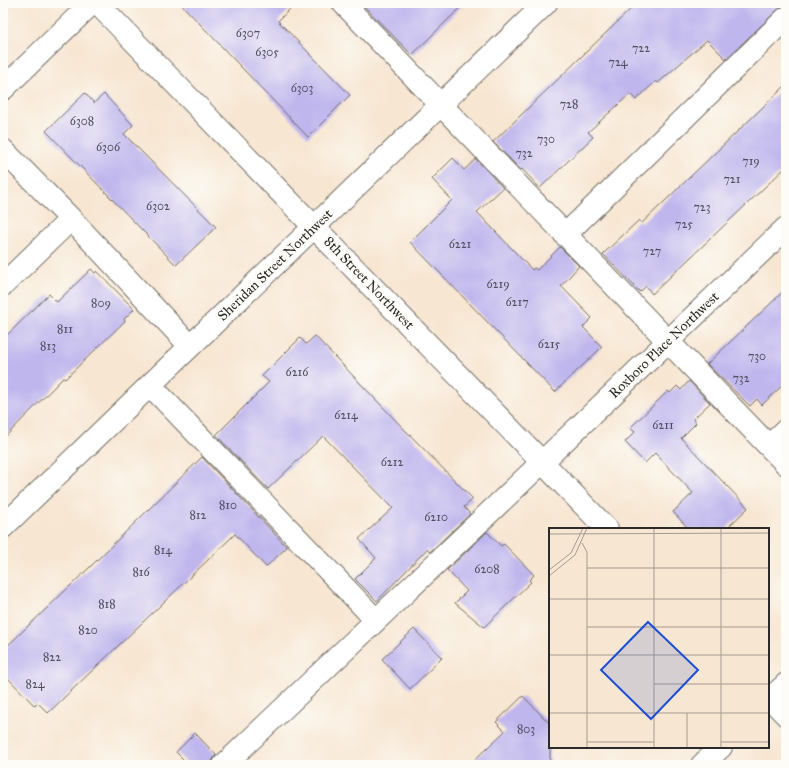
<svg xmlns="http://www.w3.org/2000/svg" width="789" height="768" font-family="'IM FELL Great Primer',serif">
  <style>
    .building { fill: #bfb6ed }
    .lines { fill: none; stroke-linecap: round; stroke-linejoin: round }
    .minor-casing { stroke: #726c65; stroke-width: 24 }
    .minor { stroke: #fff; stroke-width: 22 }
    .labels { text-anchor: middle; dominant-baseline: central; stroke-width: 4; stroke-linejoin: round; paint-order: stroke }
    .number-label { font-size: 12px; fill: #504e5c }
    .street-label { font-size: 14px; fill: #2b2b2b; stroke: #fdfcf7 }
    .inset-road { fill: none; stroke: #a59b8f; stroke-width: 1 }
    .view { fill: #1d4ed8; fill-opacity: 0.15; stroke: #1d4ed8; stroke-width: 2 }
    .inset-edge { fill: none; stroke: #2b2b2b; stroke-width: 2 }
  </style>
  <rect width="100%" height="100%" fill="#fdfcf7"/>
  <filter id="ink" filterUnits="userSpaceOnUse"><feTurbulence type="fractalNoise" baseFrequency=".025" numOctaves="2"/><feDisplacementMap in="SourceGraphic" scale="8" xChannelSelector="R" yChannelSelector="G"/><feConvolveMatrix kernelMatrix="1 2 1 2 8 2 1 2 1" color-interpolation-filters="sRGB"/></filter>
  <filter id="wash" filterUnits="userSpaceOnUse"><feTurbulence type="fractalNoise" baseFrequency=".012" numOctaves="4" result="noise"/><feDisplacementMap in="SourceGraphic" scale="16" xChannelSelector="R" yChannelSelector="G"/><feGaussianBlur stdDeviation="0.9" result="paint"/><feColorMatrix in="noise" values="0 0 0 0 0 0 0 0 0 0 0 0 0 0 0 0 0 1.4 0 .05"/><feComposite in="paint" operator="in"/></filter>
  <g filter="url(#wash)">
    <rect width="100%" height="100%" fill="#f7e6d2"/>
    <g id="blocks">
      <path class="building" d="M180,3h116l-18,18 72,74 -42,42z
        M361,3h104l-53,52z
        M637,3h148l-59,56 -19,-19 -49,43 -2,-2 -20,19 -6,-6 -42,38 5,5 -53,51 -18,-19 -1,1 -28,-28z
        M786,85v82l-134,127 -6,-8 -6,6 -37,-38 36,-34 3,3z
        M85,93l9,10 10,-9 29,31 -9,9 92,93 -40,38 -130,-134z
        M453,158l11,12 12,-11 27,29 -26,24 55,58 2,-2 3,2 23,-23 19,19 -18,20 31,32 -9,9 19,20 -47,45 -145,-150 42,-42 -20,-21z
        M91,269l4,4 2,-2 37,38 -10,10 1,2 -60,58 -2,-1 -60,61v-100l46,-45 8,8z
        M786,289v93l-24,23 -5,-6 -7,7 -43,-42z
        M315,336l88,92 70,71 -9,8 6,7 -40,38 -3,-3 -50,52 -22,-22 21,-21 -17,-19 34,-31 -70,-72 -55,53 -52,-54 53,-53 -7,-6 38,-38 6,6z
        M689,381l21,22 -17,16 3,4 -15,15 67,70 -22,21h-37l-16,-17 20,-19 -38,-40 -10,10 -20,-21 10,-10 -5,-4 38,-37 2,2 7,-7 4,4z
        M202,457l85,90 -21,20 -31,-33 -187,179 -10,-10 -3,3 -32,-33v-23l87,-83z
        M487,532l14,14 3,-2 30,31 -5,5 2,2 -47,45 -29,-24 12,-12 -20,-21z
        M414,629l28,29 -32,31 -28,-30z
        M523,696l27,28v41h-81l36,-34 -9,-9z
        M195,733l21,22 -4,6v4h-23l-13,-13z"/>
    </g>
  </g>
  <g filter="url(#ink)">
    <use href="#blocks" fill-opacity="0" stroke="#726c65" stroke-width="1"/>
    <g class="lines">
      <g class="minor-casing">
        <path id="minor" d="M97,3l510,526
          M343,3l443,461
          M3,89l89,-86
          M3,150l68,69 119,127
          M565,235l221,-217
          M3,285l68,-66
          M150,385l226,235
          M769,446l17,-16
          M3,527l543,-524
          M768,696l18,19
          M768,701l18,-17
          M224,765l289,-275 273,-262
          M702,765l19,-18"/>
      </g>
      <use href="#minor" class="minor"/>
    </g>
  </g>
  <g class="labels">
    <g class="number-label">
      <text x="248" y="33">6307</text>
      <text x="641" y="48">722</text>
      <text x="267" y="52">6305</text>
      <text x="618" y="62">724</text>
      <text x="302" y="88">6303</text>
      <text x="569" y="104">728</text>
      <text x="82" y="121">6308</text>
      <text x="546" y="139">730</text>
      <text x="108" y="147">6306</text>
      <text x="524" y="153">732</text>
      <text x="751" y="161">719</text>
      <text x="732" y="179">721</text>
      <text x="158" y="206">6302</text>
      <text x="702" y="207">723</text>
      <text x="684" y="224">725</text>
      <text x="460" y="244">6221</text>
      <text x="652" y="251">727</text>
      <text x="498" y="284">6219</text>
      <text x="517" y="302">6217</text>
      <text x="101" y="303">809</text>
      <text x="65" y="329">811</text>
      <text x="549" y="344">6215</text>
      <text x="48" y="346">813</text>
      <text x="757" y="356">730</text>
      <text x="297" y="372">6216</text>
      <text x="741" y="378">732</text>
      <text x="346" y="415">6214</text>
      <text x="663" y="425">6211</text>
      <text x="392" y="462">6212</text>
      <text x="228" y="505">810</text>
      <text x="198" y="515">812</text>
      <text x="436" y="517">6210</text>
      <text x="163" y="550">814</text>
      <text x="487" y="569">6208</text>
      <text x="141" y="572">816</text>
      <text x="107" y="604">818</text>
      <text x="88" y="630">820</text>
      <text x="52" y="657">822</text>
      <text x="35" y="684">824</text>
      <text x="526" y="729">803</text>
    </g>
    <g class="street-label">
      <text transform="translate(275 265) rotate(-44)">Sheridan Street Northwest</text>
      <text transform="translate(369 283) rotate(46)">8th Street Northwest</text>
      <text transform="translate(664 345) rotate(-44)">Roxboro Place Northwest</text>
    </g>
  </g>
  <g transform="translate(549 528)">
    <rect width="220" height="220" fill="#f7e6d2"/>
    <path class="inset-road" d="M105,0v220M172,0v220M0,6l220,-1M33,15l5,9v196M38,40h182M0,42l22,-17 12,-25M0,48l26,-21 12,-27M0,71h220M38,99h182M0,127h220M105,156h115M0,185h220M38,214h67M172,214h48M138,220v-35"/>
    <path class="view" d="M99,94l50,48 -47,49 -50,-49z"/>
    <rect width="220" height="220" class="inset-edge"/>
  </g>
  <rect width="789" height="768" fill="none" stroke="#fdfcf7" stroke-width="16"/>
</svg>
